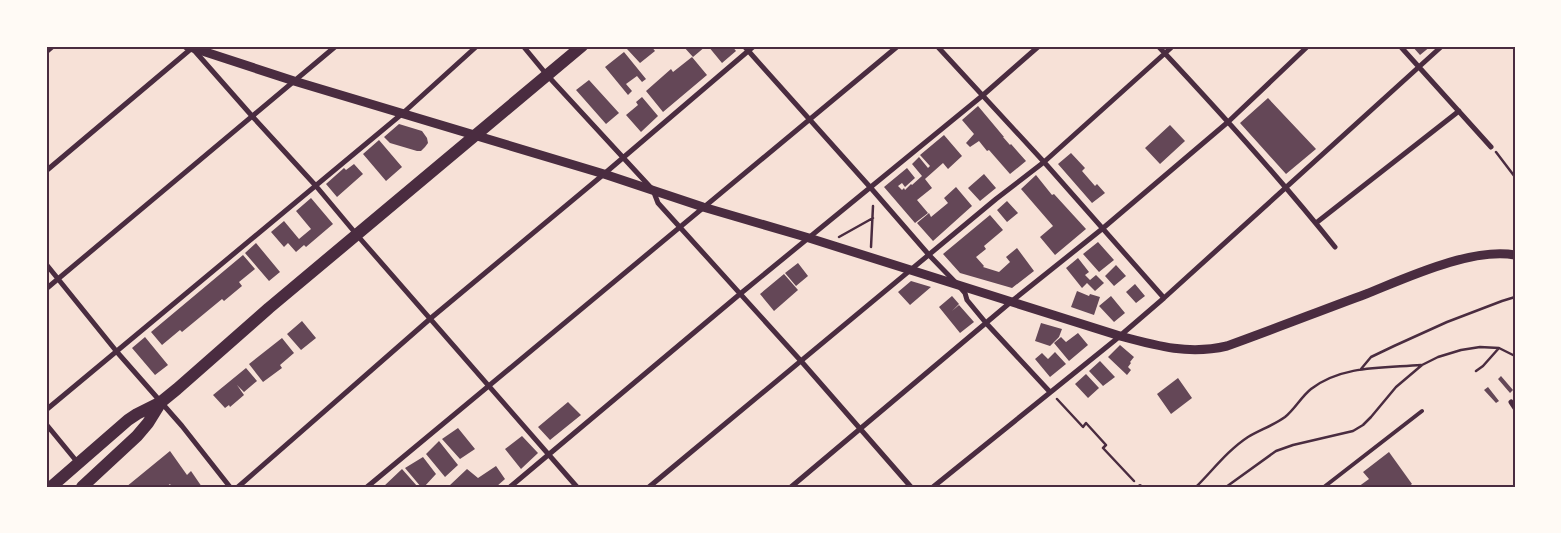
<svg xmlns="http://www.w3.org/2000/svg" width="1561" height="533" font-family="Inter,sans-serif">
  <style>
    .building { fill: #644757 }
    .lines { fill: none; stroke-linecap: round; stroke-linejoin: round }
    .path { stroke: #4a2c40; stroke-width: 2.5 }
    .service { stroke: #4a2c40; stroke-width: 4 }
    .minor { stroke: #4a2c40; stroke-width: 5 }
    .tertiary { stroke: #4a2c40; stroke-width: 9 }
    .primary { stroke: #4a2c40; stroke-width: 12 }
    .neatline { fill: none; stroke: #4a2c40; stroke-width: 2 }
  </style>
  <rect width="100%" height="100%" fill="#f7e1d7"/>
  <path class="building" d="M630,46h21l4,5 -15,12 -13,-14z
    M683,46h23l-13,11z
    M708,46h24l4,5 -14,12z
    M1412,46h19l-11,9z
    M624,52l22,27 -4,3 -5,-6 -11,8 6,7 -4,4 -23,-28z
    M692,57l15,18 -44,37 -17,-21 25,-22 2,3z
    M589,80l30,33 -13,11 -30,-34z
    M642,97l16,19 -17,16 -15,-17 12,-10 -2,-3z
    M1268,98l48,51 -30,25 -46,-51z
    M978,106l26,31h-1l7,8 1,-1 15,17 -16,13 -21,-24 -2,1 -8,-10 -9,6 -4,-4 8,-9 -12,-14z
    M399,124l23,7 5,7 1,5 -3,4 -4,4h-4l-27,-8 -6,-6z
    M1170,125l15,16 -25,23 -15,-16z
    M944,135l18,21 -14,13 -5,-6 -18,16 7,9 -15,12 11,13 -13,10 -31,-36 23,-19 8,10 -10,9 -3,-4 -4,3 4,4 2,-2 1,2 6,-6 1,1 10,-9 -10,-12 7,-7 9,11 2,-2 -10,-11z
    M379,140l23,27 -16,14 -23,-27z
    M1071,153l14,15 -3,3 13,15 2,-2 8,9 -13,10 -34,-39z
    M354,164l9,10 -26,23 -11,-13 18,-16 2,2z
    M984,174l12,14 -16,13 -12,-13z
    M1036,175l16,20 2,-1 32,35 -31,26 -15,-18 13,-11 -32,-37z
    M956,187l16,19 -39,35 -16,-18 12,-10 2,4 17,-14 -4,-5z
    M311,198l22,26 -27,23 -2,-2 -8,7 -8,-9 -4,4 -13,-15 13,-11 15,18 12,-10 -15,-18z
    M1007,201l11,12 -11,9 -10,-12z
    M990,215l13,15 -19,16 2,3 -10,8 8,9 -1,1 16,5 11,-10 -4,-5 11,-9 17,23 -22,17 -52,-15 -17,-19z
    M1098,242l16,18 -15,12 -16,-18z
    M256,243l24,29 -11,9 -24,-28z
    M243,255l12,14 -16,13 3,4 -18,15 -2,-2 -40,33 -2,-2 -18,15 -11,-13z
    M1078,258l11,14 -4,3 5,5 6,-5 8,8 -9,8 -8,-8 -5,5 -16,-20z
    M798,263l10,13 -12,10 -11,-13z
    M1116,265l10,11 -12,10 -9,-10z
    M784,274l14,16 -24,21 -14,-17z
    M911,281l20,6 -21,18 -12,-13z
    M1135,284l10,12 -9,7 -10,-11z
    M1077,291l12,5 1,-2 10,3 -6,18 -23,-8z
    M952,296l7,8 -7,7 7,-6 15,17 -14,11 -21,-26z
    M1111,296l14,17 -11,9 -15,-16z
    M302,321l14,17 -15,12 -14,-16z
    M1041,323l21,6 -3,8 -9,9 -15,-5z
    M1078,333l10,12 -19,16 -15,-18 7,-6 5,5z
    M145,337l23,28 -13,10 -23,-27z
    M282,338l12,15 -14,12 2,3 -19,14 -14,-18z
    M1120,345l14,12 -4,5 1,1 -3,4 3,3 -4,5 -19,-18z
    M1055,352l11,12 -16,13 -15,-18 7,-6 6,6z
    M1100,361l15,16 -12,9 -14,-15z
    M246,368l11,13 -13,11 -7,-7 7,10 -14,12 -1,-2 -4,3 -12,-13z
    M1086,374l13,14 -11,10 -13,-14z
    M1501,376l12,14 -3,3 -12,-14z
    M1178,378l14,20 -21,16 -14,-20z
    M1488,387l11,14 -3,2 -12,-13z
    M568,402l13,13 -31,25 -12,-13z
    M458,428l17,21 -15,10 -18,-20z
    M522,436l16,17 -17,16 -16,-20z
    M439,441l19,24 -13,12 -19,-23z
    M170,451l17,24 4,-4 11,16h-30l-2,-3 -4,3h-40z
    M1389,452l23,32 -4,3h-50l11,-8 -6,-7z
    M423,457l13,17 -12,13h-3l-16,-19z
    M496,466l9,13 -9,8 -47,-1 18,-17 11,9z
    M402,469l15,17 -34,1z"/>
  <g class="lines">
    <path class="path" d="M1496,152l19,25
      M839,237l34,-19
      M871,247l2,-41
      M1361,369l10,-12 23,-11 53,-24 55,-21 13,-4
      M1476,371l7,-5 16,-18
      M1057,399l26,28 3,-4 20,22 -3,3 31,33
      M1196,487c17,-17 32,-37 52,-50 12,-7 26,-12 37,-20 10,-8 16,-20 26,-28 31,-24 73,-21 110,-24
      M1226,487l50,-36 17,-6 60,-14 10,-6 8,-8 25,-30 26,-22 16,-8 23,-7 19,-3 19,1 16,8"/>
    <path class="service" d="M1140,486v1
      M1324,487l98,-76"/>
    <path class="minor" d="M523,46l24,29 106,115 5,13 143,158 110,126
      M744,46l126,141 59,68 30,31 6,7 2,7 19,23 64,69
      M937,46l107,116 120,136
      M1158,46c61,65 121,131 177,201
      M1400,46l91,101
      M193,49l59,67 64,70 41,49 220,252
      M46,52l7,-6
      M46,171l146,-123
      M1316,223l143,-112
      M46,264l71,88 65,74 48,61
      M46,289l290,-243
      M1511,402l4,6
      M46,410l357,-297 74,-67
      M46,424l32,39
      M238,487l193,-169 173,-144 150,-128
      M367,487l531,-441
      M510,487l230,-193 242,-198 57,-50
      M649,487l347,-288 48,-37 129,-116
      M791,487l221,-186 90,-72 126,-107 80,-76
      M933,487l181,-146 50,-43 278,-252"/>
    <path class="tertiary" d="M187,46l107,35 310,93 99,33 106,31 311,98c37,10 69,19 107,10 47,-17 93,-35 139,-52 40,-16 106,-47 149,-39"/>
    <path class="primary" d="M51,487l77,-67 9,-6 24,-12 16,-13 92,-81 313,-262
      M82,487l55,-51 11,-13 13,-21"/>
  </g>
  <rect width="1561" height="533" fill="none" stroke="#fffaf5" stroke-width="95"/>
  <rect x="48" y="48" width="1466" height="438" class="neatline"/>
</svg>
